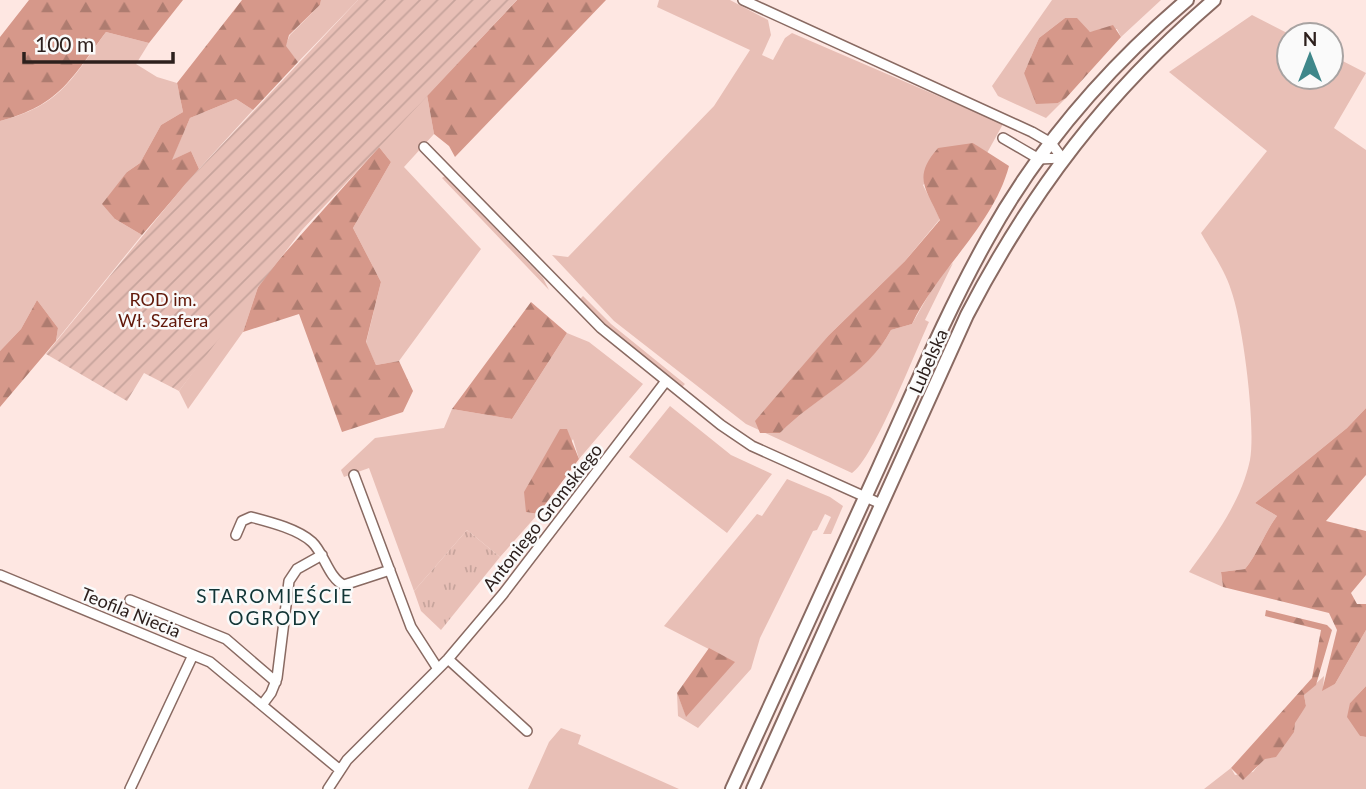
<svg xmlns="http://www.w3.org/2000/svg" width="1366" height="789" font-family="Lato,sans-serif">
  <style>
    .grass { fill: #e8bfb6 }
    .forest { fill: url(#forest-firs) }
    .park { fill: url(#park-tufts) }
    .garden { fill: url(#garden-furrows) }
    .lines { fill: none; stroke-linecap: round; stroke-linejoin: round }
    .street-casing { stroke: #896a62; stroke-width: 12 }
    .secondary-casing { stroke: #896a62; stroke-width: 16 }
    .street { stroke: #fff; stroke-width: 9 }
    .secondary { stroke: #fff; stroke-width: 12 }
    .labels { text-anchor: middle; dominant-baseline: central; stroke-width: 5; stroke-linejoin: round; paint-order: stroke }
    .park-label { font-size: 18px; fill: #611809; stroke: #fafafa }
    .street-label { font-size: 18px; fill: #2d201d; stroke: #fafafa }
    .neighbourhood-label { font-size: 19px; letter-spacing: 2px; fill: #123536; stroke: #fafafa }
  </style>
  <defs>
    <pattern id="forest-firs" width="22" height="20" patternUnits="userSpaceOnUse" patternTransform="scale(1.75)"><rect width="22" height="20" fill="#d6988a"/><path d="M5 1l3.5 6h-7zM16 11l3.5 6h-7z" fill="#ae7c70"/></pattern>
    <pattern id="park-tufts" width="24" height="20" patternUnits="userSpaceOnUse" patternTransform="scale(1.75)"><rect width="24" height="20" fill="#e8bfb6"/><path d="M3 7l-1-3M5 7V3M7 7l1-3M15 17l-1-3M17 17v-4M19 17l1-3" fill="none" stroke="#c7a49c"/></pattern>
    <pattern id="garden-furrows" width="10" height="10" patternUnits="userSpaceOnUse" patternTransform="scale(1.75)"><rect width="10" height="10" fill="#e8bfb6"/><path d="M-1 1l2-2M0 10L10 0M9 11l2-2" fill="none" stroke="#c7a49c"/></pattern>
  </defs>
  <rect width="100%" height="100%" fill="#fee7e2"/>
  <path class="grass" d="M321,0h37l-60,62 -13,-16 5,-11 30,-30z
    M659,0h71l38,20 3,15 -9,20 11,5 12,-22 7,-5 211,91 -16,29 -14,-10 -50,42 17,34 -35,42 -76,74 -25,31 -24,67c35,-36 87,-58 111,-103l21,-6 28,-49 13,-12 -28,57 4,2c-13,28 -56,138 -77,151l-106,-49 -132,-103 -62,-66 16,2 146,-151 36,-56 -93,-43z
    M1052,0h109l-40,37 -4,-8 -27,3 -25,-14 -26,20 -15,35 34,30 8,-5 -20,20 -48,-22 -6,-10z
    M1252,15l39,20h-2v42h42v-22l35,18 -32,55 32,22v258l-19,20 -92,75 22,13c-13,17 -18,36 -32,53l-24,3 2,15 -34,-15c25,-34 52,-70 61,-112 6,-34 -7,-137 -19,-170 -6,-20 -20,-39 -30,-57l66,-82 -98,-79z
    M106,32l43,11 -13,21 21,13 20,6 6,29 -22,13 -21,38 -13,9 -12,47 27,16 -86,106 2,-13 -21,-28 -16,29 -21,22v-230c60,-15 72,-42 106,-89z
    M427,95l7,39 -30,33 77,82 -82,112 -23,4 -10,-22 15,-61 -28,-54 38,-66 -12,-15z
    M236,99l17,11 -54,59 -8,-18 -20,10 19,-43z
    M445,176l98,102 6,12 -107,-112z
    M260,281l-17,51 -55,77 -9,-18z
    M583,296l28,28 74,60 -3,3 -92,-75 -12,-11z
    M567,333l22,9 54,42 -64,75 -6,-20 -47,73 12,2 -38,43 -33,-27 -53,61 -45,-123 -25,9 -3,-7 34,-32 69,-10 8,-19 60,10z
    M670,406l61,49 41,19 -45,59 -98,-76z
    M787,479l43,18 13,9 -12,28h-8l8,-17 -6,-3 -8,16 -4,1 -53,107 -9,31 -53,59 -20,-12 -1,-23 9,23 48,-54 -70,-36 93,-112 5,2z
    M1366,630v56l-16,17 10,33 6,1v52h-162l27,-21 4,7 18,-3 53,-66 -2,-11 20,-19 -1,14 12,-6z
    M561,728l20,7 -3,9 101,45h-151l21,-47z"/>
  <path class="forest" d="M29,0h154l-34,43 -43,-11c-35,47 -46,73 -106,89v-84z
    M242,0h79l-1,5 -31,30 -3,11 12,16 -45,48 -17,-11 -46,19 -18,42 19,-9 8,18 -57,66 -27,-16 -13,-15 25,-32 13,-9 21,-38 22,-13 -6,-29z
    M517,0h89l-151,157 -6,-11 -15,-12 -7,-39z
    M1065,18h12l13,14 23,-7 8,12 -55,61 -8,5 -22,1 -12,-31 15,-35z
    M973,143l36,23c-16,60 -71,103 -97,158l-21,6c-24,46 -76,67 -111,103h-20l-5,-12 74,-86 76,-74 35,-41c-14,-32 -28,-42 -2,-72z
    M379,147l12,15 -38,66 28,54 -15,60 10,23 23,-4 14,30 -10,21 -61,20 -43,-118 -56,18 17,-51z
    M37,300l21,28 -2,13 -56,66v-56l21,-22z
    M531,302l36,31 -55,86 -60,-10z
    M1366,408v67l-40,46 40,10v44l-15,18 6,11h9v26l-31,54 -13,7 15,-61 -8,-17 -106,-26 -2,-15 24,-3c14,-17 19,-36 32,-53l-22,-13 92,-75z
    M560,429h7l12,30 -41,55 -12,-2 -2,-20z
    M1266,610l61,15 5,5 -16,55 -12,10 2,11 -11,17 -1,9 -18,25 -11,2 -22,21 -12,-12 81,-90 9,-48 -56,-14z
    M709,648l26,14 -49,55 -9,-24z
    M1366,686v51l-6,-1 -13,-19 3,-14z"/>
  <path class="park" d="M467,530l33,27 -59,73 -20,-19 -7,-20z"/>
  <path class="garden" d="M358,0h159l-215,230 -123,161 -35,-18 -17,28 -81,-47 140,-171z"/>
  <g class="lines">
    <g class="street-casing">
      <path id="street" d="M743,0l289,132 19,11 11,15
        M1003,138l36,21 23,-1
        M424,147l177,181 120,97 31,21 129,58
        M354,475l57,152 27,42
        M236,535l6,-14 9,-4c19,5 47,12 61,25 12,11 17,37 32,43l46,-15
        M0,575l210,87 130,108
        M130,600l96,39 50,43
        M448,659l79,72
        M262,705l9,-12 6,-15 12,-97 8,-12 25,-14
        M130,789l63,-134
        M328,789l19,-29 101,-101 55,-65 163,-213"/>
    </g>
    <g class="secondary-casing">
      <path id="secondary" d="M732,789c49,-107 98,-215 147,-322 35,-77 68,-156 109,-229 50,-90 120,-171 199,-238
        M753,789l214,-474c65,-125 140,-223 247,-315"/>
    </g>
    <use href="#street" class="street"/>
    <use href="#secondary" class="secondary"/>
  </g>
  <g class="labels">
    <g class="park-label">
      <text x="163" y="299">ROD im.<tspan x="163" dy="21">Wł. Szafera</tspan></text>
    </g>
    <g class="street-label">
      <text transform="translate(928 361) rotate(-66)">Lubelska</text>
      <text transform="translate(542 517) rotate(-52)">Antoniego Gromskiego</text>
      <text transform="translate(131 612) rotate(22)">Teofila Niecia</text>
    </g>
    <g class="neighbourhood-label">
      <text x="275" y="595">STAROMIEŚCIE<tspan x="275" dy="22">OGRODY</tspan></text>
    </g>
  </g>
  <g transform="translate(1310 56)"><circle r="33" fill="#fafafa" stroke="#a8a3a2" stroke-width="2"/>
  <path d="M0-5L12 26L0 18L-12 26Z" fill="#3f878a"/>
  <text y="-10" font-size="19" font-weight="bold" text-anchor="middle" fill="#2d201d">N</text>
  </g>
  <path d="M24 52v10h149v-10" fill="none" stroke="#2d201d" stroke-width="3.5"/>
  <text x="35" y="52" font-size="21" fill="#2d201d" stroke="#fafafa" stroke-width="5" paint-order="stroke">100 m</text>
</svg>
